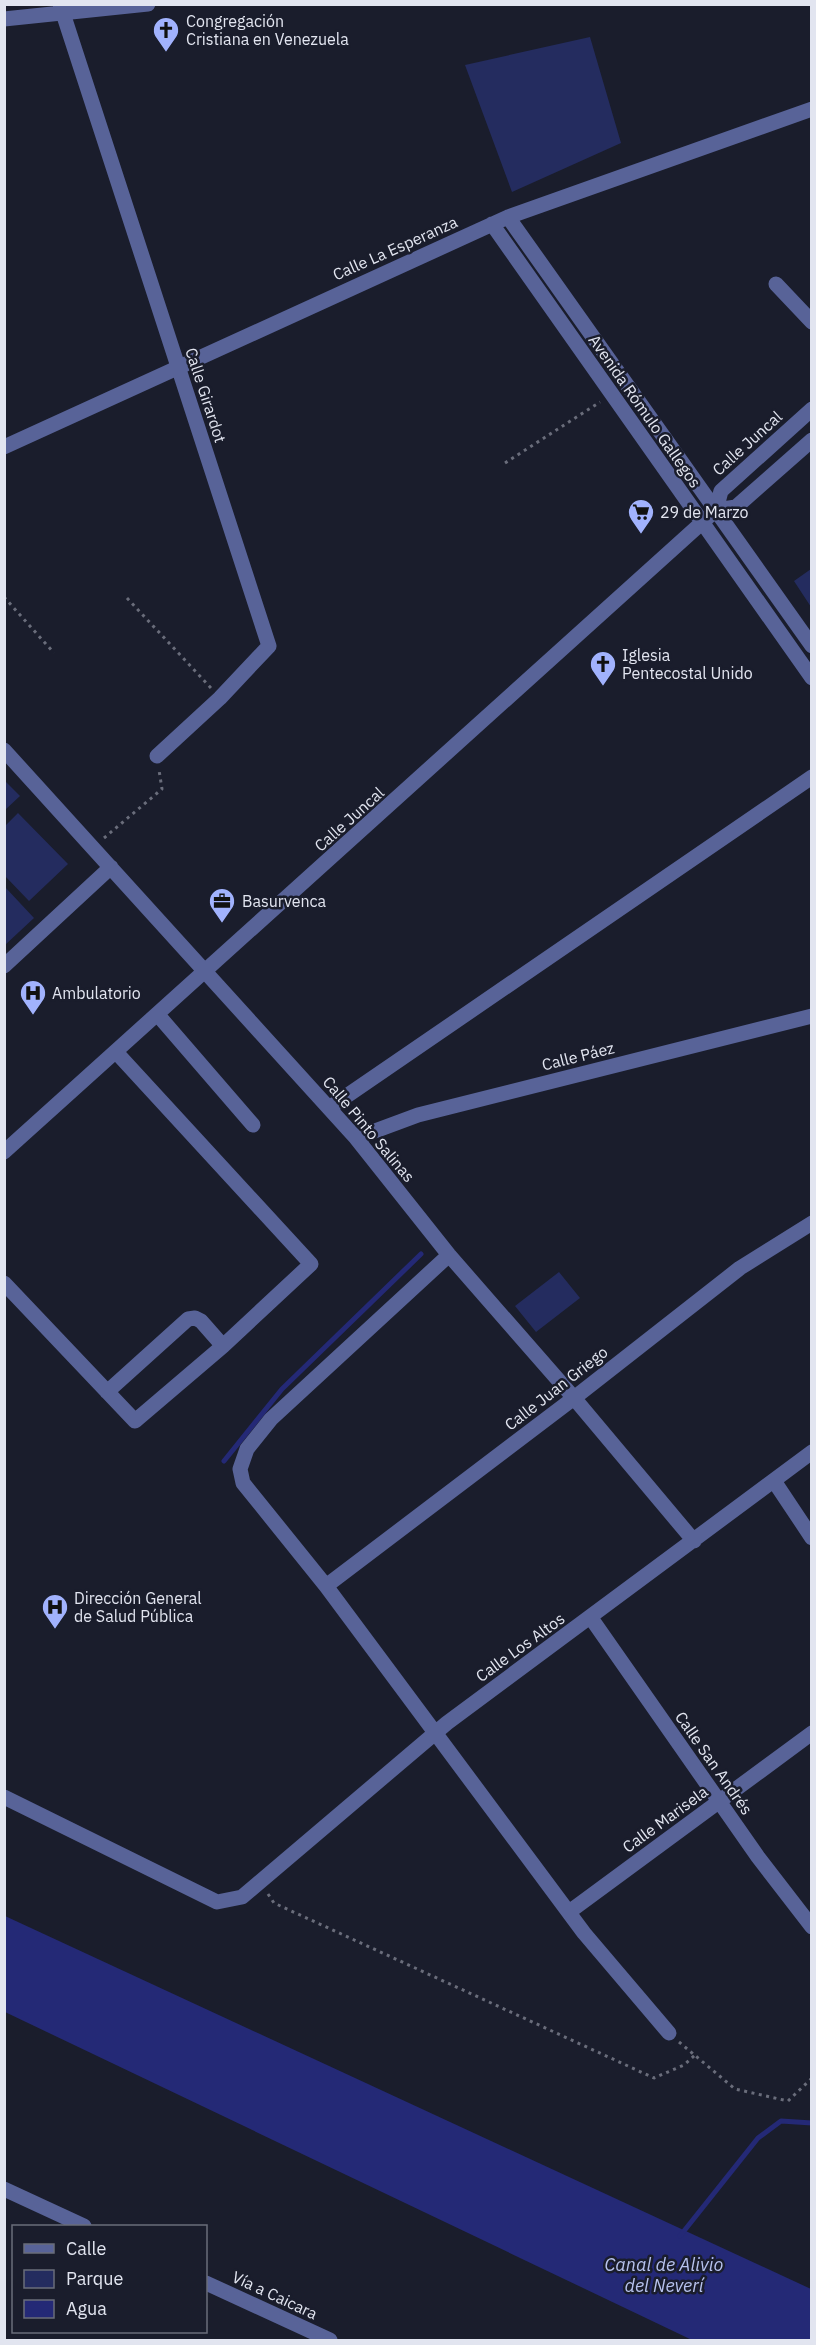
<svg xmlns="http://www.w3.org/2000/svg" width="816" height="2345" font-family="'IBM Plex Sans',sans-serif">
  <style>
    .green { fill: #242c5f }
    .water { fill: #242976 }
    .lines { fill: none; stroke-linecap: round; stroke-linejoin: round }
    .stream { stroke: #242976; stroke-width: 5 }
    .path { stroke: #6a6d7b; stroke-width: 3; stroke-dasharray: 3 4.5; stroke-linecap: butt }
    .minor { stroke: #586398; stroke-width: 15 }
    .labels { text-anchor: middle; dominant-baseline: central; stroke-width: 5; stroke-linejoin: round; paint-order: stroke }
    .poi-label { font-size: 16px; fill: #e2e5f0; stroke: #1a1d2c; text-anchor: start }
    .street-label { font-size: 16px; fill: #e2e5f0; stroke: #1a1d2c }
    .water-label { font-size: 18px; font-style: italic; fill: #b7c2ee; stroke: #1a1d2c }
  </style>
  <rect width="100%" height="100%" fill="#1a1d2c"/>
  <path class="green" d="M590,37l31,106 -109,49 -47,-127z
    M811,569v38l-17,-26z
    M4,780l16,16 -15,14h-1z
    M18,813l50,51 -39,37 -24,-25v-50z
    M5,887l29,31 -29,27h-1z
    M559,1272l21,26 -44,34 -21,-26z"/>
  <path class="water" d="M5,1916l806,373v51h-119l-687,-328z"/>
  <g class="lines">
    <path class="stream" d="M224,1461l58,-72 139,-135
      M680,2236l78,-98 23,-17 31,2"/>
    <path class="path" d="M505,463l95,-61
      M4,597l50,56
      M127,598l84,90
      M104,838l58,-49 -3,-19
      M268,1894l6,9 380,175 30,-13 11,-10
      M679,2042l56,47 53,12 24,-23"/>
    <path class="minor" d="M60,4l209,642 -49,52 -63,58
      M4,19l144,-15
      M508,217l304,429
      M492,224l320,454
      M776,284l36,38
      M4,447l504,-230 304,-108
      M716,510l20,-3 76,-67
      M4,750l352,388 93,117 125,143 120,143
      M4,966l107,-99
      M158,1015l95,110
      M329,1108l483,-331
      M356,1138l62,-23 394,-99
      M4,1152l712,-642 5,-19 91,-82
      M449,1255l-178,164 -24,30 -7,20 3,14 83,103 258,347 85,100
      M4,1283l131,138 88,-75 88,-82 -195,-212
      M107,1392l81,-73 7,-1 6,3 22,25
      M774,1481l38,57
      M326,1586l248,-188 166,-130 72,-45
      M591,1618l167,239 54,70
      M4,1797l213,105 25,-5 205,-174 365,-271
      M569,1912l243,-179
      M4,2189l80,37
      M206,2283l124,57"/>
  </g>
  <defs>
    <g id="church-pin" transform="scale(1.35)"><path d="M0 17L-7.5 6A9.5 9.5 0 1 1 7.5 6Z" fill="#a1b2fd" stroke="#1a1d2c"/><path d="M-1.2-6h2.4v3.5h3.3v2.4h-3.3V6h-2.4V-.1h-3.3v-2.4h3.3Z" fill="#111"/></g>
    <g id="supermarket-pin" transform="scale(1.35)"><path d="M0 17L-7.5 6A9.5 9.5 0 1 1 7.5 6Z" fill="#a1b2fd" stroke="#1a1d2c"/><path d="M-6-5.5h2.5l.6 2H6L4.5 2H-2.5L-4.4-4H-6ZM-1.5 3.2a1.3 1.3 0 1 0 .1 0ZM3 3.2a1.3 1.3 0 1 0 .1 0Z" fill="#111"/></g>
    <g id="office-pin" transform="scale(1.35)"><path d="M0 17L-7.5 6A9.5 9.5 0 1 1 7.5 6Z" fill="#a1b2fd" stroke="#1a1d2c"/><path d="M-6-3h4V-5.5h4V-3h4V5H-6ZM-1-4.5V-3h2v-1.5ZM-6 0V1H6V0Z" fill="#111"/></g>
    <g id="hospital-pin" transform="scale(1.35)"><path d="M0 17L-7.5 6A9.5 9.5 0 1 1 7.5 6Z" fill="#a1b2fd" stroke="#1a1d2c"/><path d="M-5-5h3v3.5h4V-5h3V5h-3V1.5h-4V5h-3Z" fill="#111"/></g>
  </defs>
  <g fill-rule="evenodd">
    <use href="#church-pin" x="166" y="30"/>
    <use href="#supermarket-pin" x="641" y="512"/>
    <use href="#church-pin" x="603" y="664"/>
    <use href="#office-pin" x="222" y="901"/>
    <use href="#hospital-pin" x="33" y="993"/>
    <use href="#hospital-pin" x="55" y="1607"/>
  </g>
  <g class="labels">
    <g class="poi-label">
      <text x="186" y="21">Congregación<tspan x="186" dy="18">Cristiana en Venezuela</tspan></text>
      <text x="660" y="512">29 de Marzo</text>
      <text x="622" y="655">Iglesia<tspan x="622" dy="18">Pentecostal Unido</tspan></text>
      <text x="242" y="901">Basurvenca</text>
      <text x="52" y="993">Ambulatorio</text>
      <text x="74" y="1598">Dirección General<tspan x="74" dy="18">de Salud Pública</tspan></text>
    </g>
    <g class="street-label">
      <text transform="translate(395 248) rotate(-24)">Calle La Esperanza</text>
      <text transform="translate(206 395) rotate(72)">Calle Girardot</text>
      <text transform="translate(645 411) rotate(55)">Avenida Rómulo Gallegos</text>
      <text transform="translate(747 443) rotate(-42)">Calle Juncal</text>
      <text transform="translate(349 819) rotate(-42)">Calle Juncal</text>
      <text transform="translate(578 1056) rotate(-14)">Calle Páez</text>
      <text transform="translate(369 1129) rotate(50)">Calle Pinto Salinas</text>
      <text transform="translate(556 1388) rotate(-38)">Calle Juan Griego</text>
      <text transform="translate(520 1647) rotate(-36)">Calle Los Altos</text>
      <text transform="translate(714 1763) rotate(55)">Calle San Andrés</text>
      <text transform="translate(665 1819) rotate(-36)">Calle Marisela</text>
      <text transform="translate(275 2295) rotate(25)">Vía a Caicara</text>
    </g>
    <g class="water-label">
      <text x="664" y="2264">Canal de Alivio<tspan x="664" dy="21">del Neverí</tspan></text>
    </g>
  </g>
  <rect width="816" height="2345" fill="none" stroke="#e2e5f0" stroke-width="12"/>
  <rect x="12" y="2225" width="195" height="108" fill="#1a1d2c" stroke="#6a6d7a" stroke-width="1.5"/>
  <rect x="24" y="2244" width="30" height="9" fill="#586398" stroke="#6a6d7a" stroke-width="1.5"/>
  <text x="66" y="2255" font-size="18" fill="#e2e5f0">Calle</text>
  <rect x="24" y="2270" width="30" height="18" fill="#242c5f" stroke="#6a6d7a" stroke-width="1.5"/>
  <text x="66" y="2285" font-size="18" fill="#e2e5f0">Parque</text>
  <rect x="24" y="2300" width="30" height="18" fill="#242976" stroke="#6a6d7a" stroke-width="1.5"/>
  <text x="66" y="2315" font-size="18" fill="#e2e5f0">Agua</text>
</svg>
